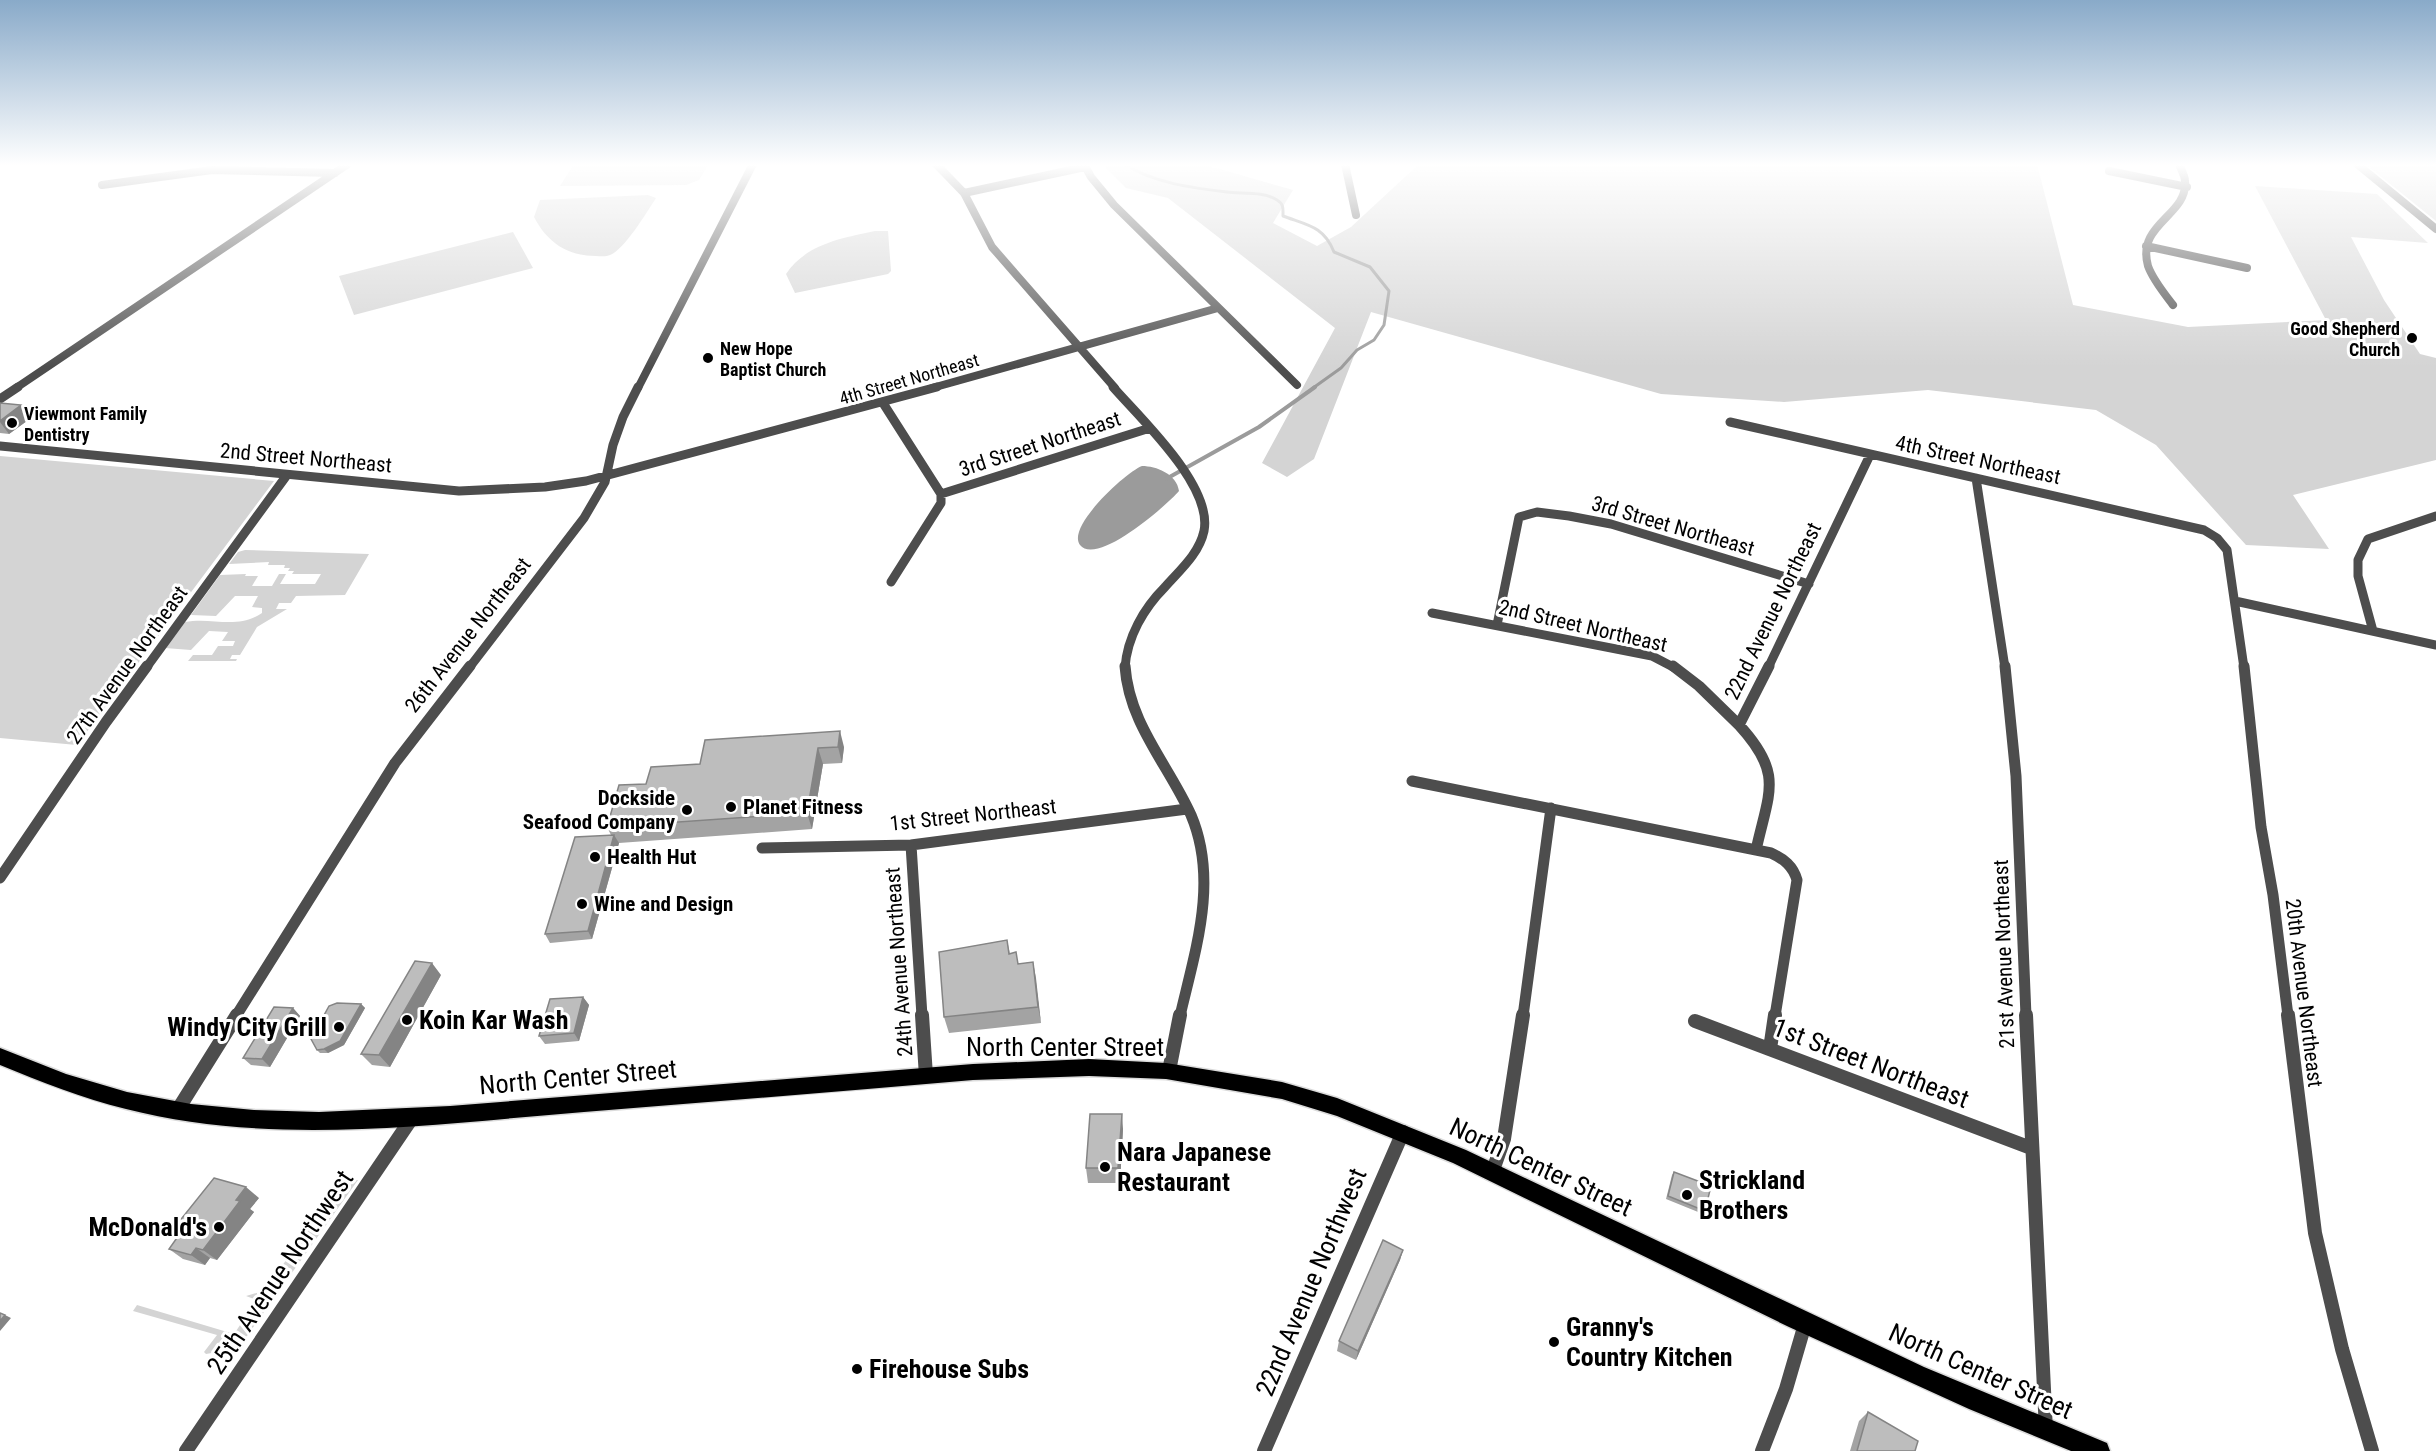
<svg xmlns="http://www.w3.org/2000/svg" width="2436" height="1451" font-family="'Roboto Condensed',sans-serif">
  <style>
    .green { fill: #d4d4d4 }
    .water { fill: #9b9b9b }
    .lines { fill: none; stroke-linecap: round; stroke-linejoin: round }
    .stream-far1 { stroke: #9b9b9b; stroke-width: 3 }
    .stream { stroke: #9b9b9b; stroke-width: 4 }
    .major-casing { stroke: #dbdbdb; stroke-width: 3 }
    .minor-far3 { stroke: #4d4d4d; stroke-width: 8 }
    .minor-far2 { stroke: #4d4d4d; stroke-width: 9 }
    .minor-far1 { stroke: #4d4d4d; stroke-width: 11 }
    .minor { stroke: #4d4d4d; stroke-width: 14 }
    .major { fill: #000; fill-rule: evenodd }
    .wall { fill: #a3a3a3 }
    .shaded-wall { fill: #848484 }
    .building { fill: #bdbdbd; stroke: #848484; stroke-width: 1.5 }
    .poi-dot { fill: #000; stroke: #fff; stroke-width: 2 }
    .labels { text-anchor: middle; dominant-baseline: central; stroke-width: 6; stroke-linejoin: round; paint-order: stroke }
    .far-poi-label { font-size: 18px; font-weight: bold; fill: #000; stroke: #fff; text-anchor: start }
    .far-street-label { font-size: 18px; fill: #000; stroke: #fff }
    .street-label { font-size: 21px; fill: #000; stroke: #fff }
    .poi-label { font-size: 21px; font-weight: bold; fill: #000; stroke: #fff; text-anchor: start }
    .near-poi-label { font-size: 26px; font-weight: bold; fill: #000; stroke: #fff; text-anchor: start }
    .near-street-label { font-size: 26px; fill: #000; stroke: #fff }
  </style>
  <rect width="100%" height="100%" fill="#fff"/>
  <path class="green" d="M574,164h135l-10,16 -13,5 -126,1z
    M1102,164h100l91,26 -20,33 44,23 34,-19 68,-63h618l36,141 115,22 138,-7 -71,-134 122,8 51,49 -77,-6 33,63 36,54 16,4v102l-143,35 36,54 -83,-4 -90,-100 -60,-35 -168,-20 -144,12 -123,-8 -290,-82 -57,147 -27,18 -25,-14 73,-135 -167,-130 -42,-10z
    M2368,166h68v55z
    M648,195l8,3c-9,14 -32,52 -46,57 -4,2 -10,1 -14,1 -29,0 -49,-14 -62,-39l6,-17z
    M875,231h13l3,40 -3,3 -93,19 -9,-19c20,-30 56,-36 89,-43z
    M513,232l20,36 -179,47 -15,-39z
    M0,456l274,25 -197,264 -77,-7z
    M245,550l124,4 -24,41 -49,1 -5,7h-12l-3,6h11l-30,18 -17,28h-8l-2,4h7l-1,2h-48l5,-6h19l6,-9h15l2,-5h-13l6,-9 -19,-1 -18,19 -26,-2 20,-26c28,-5 52,8 77,-9v-5l-10,-1 6,-11h-23l-19,20 -25,-1 29,-40 26,-1 -1,2h13l-6,10h20l7,-12h7l-6,10h35l6,-10h-29l2,-3h-6l2,-3h-6l1,-3h-17l1,-3 -40,2 9,-12z
    M344,1180h14l-111,156c-13,10 -25,16 -41,18l-2,-2 13,-17 -84,-24 4,-6 97,29 23,-34 -11,-4 17,-5 12,-16 6,3 4,-5 -6,-3z"/>
  <path class="water" d="M1142,466c14,0 35,8 37,25 -11,13 -82,76 -99,54 -14,-18 46,-73 62,-79z"/>
  <g class="lines">
    <path class="stream-far1" d="M1124,164c30,19 68,24 103,28 15,2 37,-1 50,8 7,4 6,9 6,16 24,9 41,10 51,36l36,15 19,24 -5,34 -10,15 -17,10 -16,18 -28,20"/>
    <path class="stream" d="M1166,479l93,-52 56,-40"/>
    <g class="major-casing">
      <path id="major" d="M0,1048l66,26 61,18 64,12 63,6 65,2 131,-6 523,-42 116,-5 77,4 116,19 55,16 129,52 458,217 183,76 3,8h-39l-102,-42 -180,-82 -336,-164 -116,-47 -55,-17 -116,-20 -77,-3 -116,4c-130,11 -260,22 -389,32 -151,12 -310,35 -458,-3 -44,-11 -85,-27 -126,-44z"/>
    </g>
    <path class="minor-far3" d="M936,164l28,29 28,54 123,141
      M1084,164l7,13 23,28 183,180
      M1345,164l11,51
      M2357,164l79,65
      M2109,171l78,16
      M102,185l110,-15 123,3
      M964,193l121,-26
      M2146,246l101,22
      M2173,305c-9,-12 -20,-25 -25,-39 -12,-43 40,-50 37,-85 0,-5 -4,-12 -6,-17
      M16,388l332,-224
      M638,388l115,-224
      M932,388l286,-80"/>
    <path class="minor-far2" d="M1113,387c28,32 100,99 91,144 -5,23 -24,39 -39,56 -21,21 -38,50 -40,81
      M0,399l18,-12
      M883,403l58,91v9l-50,79
      M1730,422l474,108 13,8 10,12 17,118
      M0,446l459,45 86,-4 41,-6 351,-94
      M1976,478l29,190
      M941,494l209,-66
      M2235,601l201,44
      M1432,613l220,43 23,12
      M1497,625l22,-108 18,-5 32,4 42,8 198,60
      M2373,631l-15,-55v-16l10,-21 68,-23
      M146,668l141,-193
      M469,668l115,-150 21,-36 8,-37 10,-28 15,-30
      M1768,668l102,-213"/>
    <path class="minor-far1" d="M1125,666c4,58 43,98 66,149 28,66 4,136 -11,201
      M1673,666l26,20 40,39
      M2005,666l11,110 10,240
      M2244,666l17,161 12,68 15,121
      M1412,781l359,72c13,6 22,13 26,27l-22,136
      M911,845l11,171
      M762,848l149,-3 276,-36
      M1756,850c13,-59 28,-76 -17,-125l30,-59
      M0,878l106,-156 41,-56
      M236,1016l159,-253 75,-97
      M1523,1016l28,-208"/>
    <path class="minor" d="M922,1015l4,61
      M2026,1015l20,416
      M2288,1015l27,218 27,116 30,102
      M1695,1021l336,127
      M1770,1049l5,-34
      M1169,1071l11,-56
      M177,1111l60,-96
      M1492,1173l12,-34 19,-124
      M186,1451l226,-333
      M1264,1451l139,-319
      M1762,1451l24,-62 19,-65"/>
    <use href="#major" class="major"/>
  </g>
  <path class="wall" d="M0,403l31,15 -22,16 -9,-1z
    M705,740l139,7 -2,16 -19,1 -11,65 -193,14 -27,96 -42,4 -5,-9 66,-99 -4,-8 39,-43 54,-20z
    M1007,940l3,14 6,-2 2,12 15,-2 8,61 -92,10 -5,-16z
    M441,975l-51,92 -18,-2 -11,-11z
    M583,997l6,8 -10,36 -34,3 -6,-8z
    M361,1004l4,4 -21,37 -16,8h-8l-3,-3z
    M293,1008l7,8 -30,51 -19,-2 -8,-7z
    M1123,1129l-3,54h-32l-2,-15z
    M1674,1172l31,39 -2,3 -37,-15 6,-24z
    M259,1198l-9,11 4,3 -37,48 -7,-2 -5,7 -22,-6 -14,-10 8,-11 -7,-5z
    M1403,1250l-3,10 -44,100 -19,-9 2,-10z
    M1868,1412l47,39h-65l9,-30z"/>
  <path class="shaded-wall" d="M21,405l10,13 -22,16 -9,-12v-1z
    M840,731l4,16 -2,16 -4,-16z
    M818,748l5,16 -11,65 -5,-16z
    M614,835l5,8 -27,96 -4,-8z
    M1033,962l3,16 5,45 -3,-16z
    M432,963l9,12 -51,92 -11,-12z
    M583,997l6,8 -10,36 -5,-8z
    M361,1004l4,4 -21,37 -16,8 -4,-4z
    M293,1008l7,8 -30,51 -8,-8z
    M1122,1114l1,15 -3,54 -2,-15z
    M246,1187l13,11 -9,11 4,3 -37,48 -14,-10 33,-50z
    M196,1248l14,10 -5,7 -14,-10z
    M1403,1250l-3,10 -44,100 2,-9z
    M5,1315l6,3 -11,13v-10z"/>
  <path class="building" d="M0,403l21,2 -21,16z
    M840,731l-2,16 -20,1 -11,65 -200,14 12,-42 27,-1 5,-17 49,-3 5,-24z
    M614,835l-26,96 -43,3 30,-97z
    M1007,940l2,14 7,-2 2,12 15,-2 5,45 -94,10 -5,-65z
    M415,961l17,2 -53,92 -18,-1z
    M583,997l-9,36 -35,3 11,-37z
    M337,1003l24,1 -21,37 -16,8 -7,1 -6,-11 18,-33z
    M274,1007l19,1 -31,51 -19,-1z
    M1090,1114h32l-4,54h-32z
    M1674,1172l37,14 -6,25 -37,-15z
    M214,1178l32,9 -10,13 4,1 -37,49 -7,-2 -5,7 -22,-6 10,-14 -9,-2z
    M1383,1240l20,10 -45,101 -19,-10z
    M0,1313l5,2 -5,6z
    M1868,1412l50,29 -3,10h-58z"/>
  <linearGradient id="sky" x2="0" y2="1"><stop stop-color="#89aac9"/><stop offset="0.45" stop-color="#fff"/><stop offset="1" stop-color="#fff" stop-opacity="0"/></linearGradient>
  <rect width="2436" height="367" fill="url(#sky)"/>
  <g class="poi-dot">
    <circle cx="2412" cy="338" r="6"/>
    <circle cx="708" cy="358" r="6"/>
    <circle cx="12" cy="423" r="6"/>
    <circle cx="731" cy="807" r="6"/>
    <circle cx="687" cy="810" r="6"/>
    <circle cx="595" cy="857" r="6"/>
    <circle cx="582" cy="904" r="6"/>
    <circle cx="407" cy="1020" r="6"/>
    <circle cx="339" cy="1027" r="6"/>
    <circle cx="1105" cy="1167" r="6"/>
    <circle cx="1687" cy="1195" r="6"/>
    <circle cx="219" cy="1227" r="6"/>
    <circle cx="1554" cy="1342" r="6"/>
    <circle cx="857" cy="1369" r="6"/>
  </g>
  <g class="labels">
    <g class="far-poi-label">
      <text x="2400" y="328" text-anchor="end">Good Shepherd<tspan x="2400" dy="21">Church</tspan></text>
      <text x="720" y="348">New Hope<tspan x="720" dy="21">Baptist Church</tspan></text>
      <text x="24" y="413">Viewmont Family<tspan x="24" dy="21">Dentistry</tspan></text>
    </g>
    <g class="far-street-label">
      <text transform="translate(909 379) rotate(-16)">4th Street Northeast</text>
    </g>
    <g class="street-label">
      <text transform="translate(1040 444) rotate(-18)">3rd Street Northeast</text>
      <text transform="translate(306 458) rotate(5)">2nd Street Northeast</text>
      <text transform="translate(1978 460) rotate(12)">4th Street Northeast</text>
      <text transform="translate(1673 526) rotate(16)">3rd Street Northeast</text>
      <text transform="translate(1773 611) rotate(-64)">22nd Avenue Northeast</text>
      <text transform="translate(1583 626) rotate(13)">2nd Street Northeast</text>
      <text transform="translate(468 635) rotate(-52)">26th Avenue Northeast</text>
      <text transform="translate(127 665) rotate(-54)">27th Avenue Northeast</text>
      <text transform="translate(973 815) rotate(-6)">1st Street Northeast</text>
      <text transform="translate(2004 954) rotate(-92)">21st Avenue Northeast</text>
      <text transform="translate(899 962) rotate(-94)">24th Avenue Northeast</text>
      <text transform="translate(2304 993) rotate(83)">20th Avenue Northeast</text>
    </g>
    <g class="poi-label">
      <text x="675" y="798" text-anchor="end">Dockside<tspan x="675" dy="24">Seafood Company</tspan></text>
      <text x="743" y="807">Planet Fitness</text>
      <text x="607" y="857">Health Hut</text>
      <text x="594" y="904">Wine and Design</text>
    </g>
    <g class="near-poi-label">
      <text x="419" y="1020">Koin Kar Wash</text>
      <text x="327" y="1027" text-anchor="end">Windy City Grill</text>
      <text x="1117" y="1152">Nara Japanese<tspan x="1117" dy="30">Restaurant</tspan></text>
      <text x="1699" y="1180">Strickland<tspan x="1699" dy="30">Brothers</tspan></text>
      <text x="207" y="1227" text-anchor="end">McDonald's</text>
      <text x="1566" y="1327">Granny's<tspan x="1566" dy="30">Country Kitchen</tspan></text>
      <text x="869" y="1369">Firehouse Subs</text>
    </g>
    <g class="near-street-label">
      <text x="1065" y="1047">North Center Street</text>
      <text transform="translate(1871 1063) rotate(21)">1st Street Northeast</text>
      <text transform="translate(578 1077) rotate(-5)">North Center Street</text>
      <text transform="translate(1541 1167) rotate(25)">North Center Street</text>
      <text transform="translate(280 1272) rotate(-56)">25th Avenue Northwest</text>
      <text transform="translate(1311 1282) rotate(-67)">22nd Avenue Northwest</text>
      <text transform="translate(1981 1371) rotate(24)">North Center Street</text>
    </g>
  </g>
</svg>
